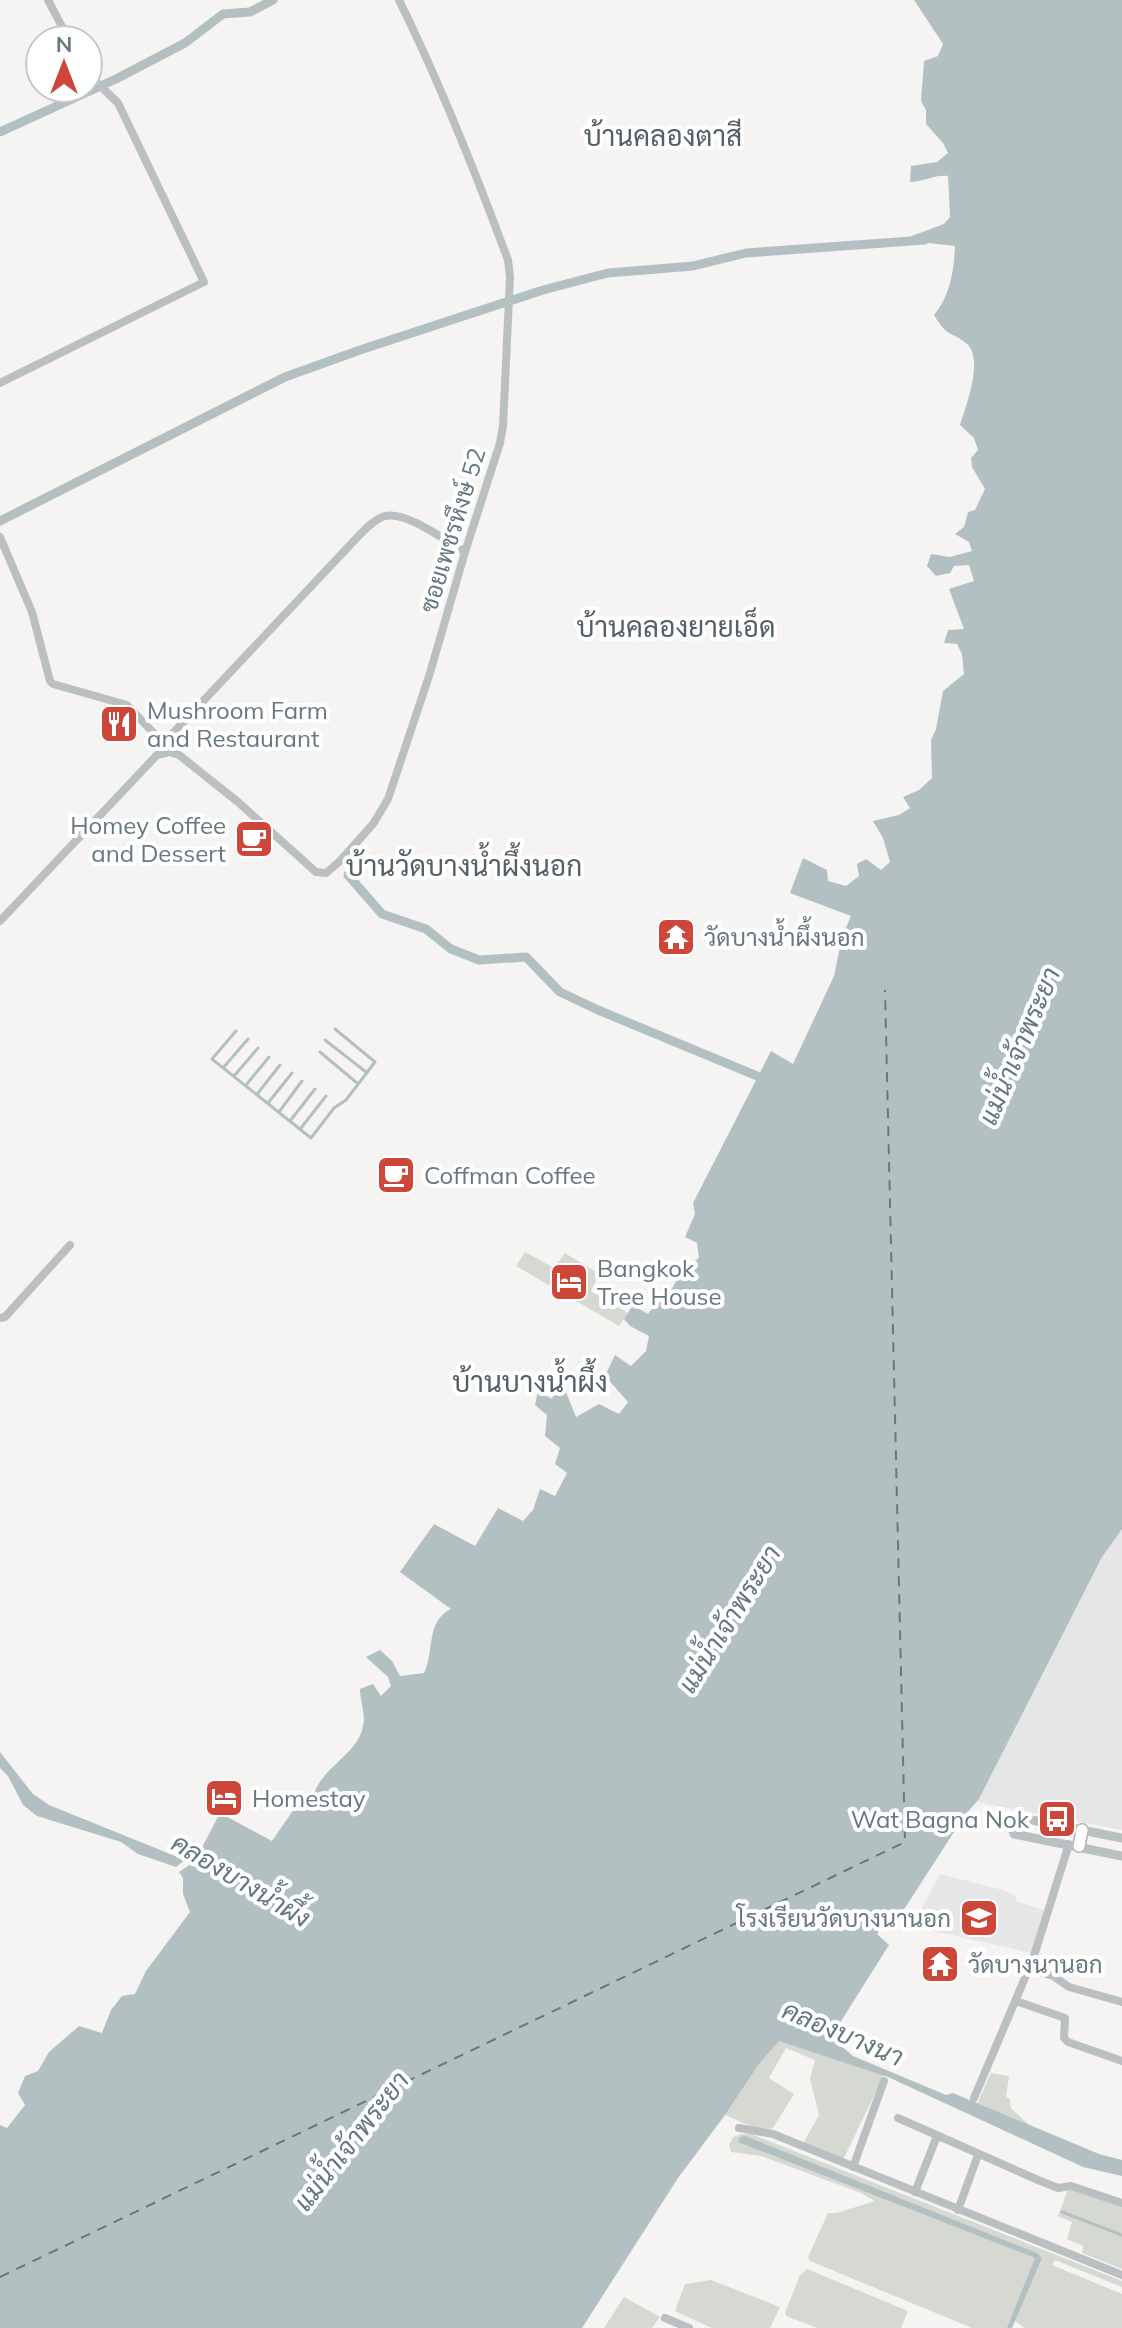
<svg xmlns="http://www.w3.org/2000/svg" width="1122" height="2328" font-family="Mulish,Sarabun,sans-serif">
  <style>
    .built { fill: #e5e6e5 }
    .green { fill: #d5d9d2 }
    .water { fill: #b3c0c2 }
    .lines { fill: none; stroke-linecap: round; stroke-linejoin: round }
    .stream { stroke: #b3c0c2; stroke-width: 3 }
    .canal { stroke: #b3c0c2; stroke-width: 9 }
    .ferry { stroke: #63797c; stroke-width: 2; stroke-dasharray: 10 8; stroke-linecap: butt }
    .secondary-casing { stroke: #adb3b6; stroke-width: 14 }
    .minor { stroke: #babfc1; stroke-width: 8 }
    .tertiary { stroke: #babfc1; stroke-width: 9 }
    .secondary { stroke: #fff; stroke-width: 11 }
    .labels { text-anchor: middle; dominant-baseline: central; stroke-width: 8; stroke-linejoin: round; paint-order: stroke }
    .street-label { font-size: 24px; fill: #68787f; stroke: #fff }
    .poi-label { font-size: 24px; fill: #68787f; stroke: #fff; text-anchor: start }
    .water-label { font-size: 26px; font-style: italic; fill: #63797c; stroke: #fff }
    .quarter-label { font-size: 28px; fill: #546065; stroke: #fff }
  </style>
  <rect width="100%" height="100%" fill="#f5f4f2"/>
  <path class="built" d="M1122,1529v301l-145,-28 125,-245z
    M940,1874l63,16 13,6v5l28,9 -13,43 -119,-27z"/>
  <path class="green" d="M525,1252l29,16 11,-15 34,21 -8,17 37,22 -9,13 -103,-60z
    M779,2041l105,34 -41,85 -39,-18 15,-27 -9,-36 5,-19 -29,-12 -17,30 25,16 -21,34c-15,4 -33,-7 -48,-13l34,-51z
    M991,2073l18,3 -3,21 4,2 1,9 19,18 -53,-22z
    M741,2134h10l371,147v6l-67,-27 -3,5 70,29v34h-97l-10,-7 -5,7h-38l-162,-67 -2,-4 20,-44h9l38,-12 -14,-8 -100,-37 -30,-4 -2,-7 4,-8z
    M1068,2189l54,18v62l-40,-16 1,-7 -16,-7 5,-17 -14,-6z
    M807,2269l101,42 -7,17h-83l-32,-12 -1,-3 15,-38z
    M711,2280l69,27 -10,21h-58l-37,-17 10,-27z
    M624,2297l36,20 -8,11h-48z"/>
  <path class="water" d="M914,0h208v1529l-20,28 -123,242 -14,16 -64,99 -7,-3 -17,23 12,11 -58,92 22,19 93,39 7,-2 146,61 23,6v16l-39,-9 -195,-90 -109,-36 -20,23 -34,51 -47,63 -96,150h-582v-203l7,3 18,-23 -7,-12 7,-17 13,-5 11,-19 30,-26 23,7 9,-23 11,-14 13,-2 11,-23 44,-59 -7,-18v-16l-4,-6 9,-6 6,-9h3l23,-44 52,28 31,-45 12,-5c11,-26 44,-39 48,-65 3,-10 -3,-26 -3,-37l13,-5 8,12 10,-10 -3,-9 -22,-20 14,-7 12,11 8,15 24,-3c11,-22 1,-51 27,-64l-51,-37 34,-48 41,22 23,-38 25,13 10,-11 7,-21 15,7 12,-23 -12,-9 5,-16 -15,-12 2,-21 -12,-10 3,-14 14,8 8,-22 16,40 23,-13 20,10 9,-12 -23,-26 10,-21 16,11 15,-15 3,-15 -19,-10 -6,-7 9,-14 15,9c5,-9 16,-12 22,-22 11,-19 10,-21 29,-34l-2,-15 -12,-6 10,-23 -2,-11 78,-152 22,13 41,-88 8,-39 9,-21 -61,-23 13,-35 24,12 1,11 18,5 13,-10 -2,-12 9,-5 15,11 9,-8 -7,-24 -10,-17 26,-6 11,-7 -7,-11 16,-7 13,-12 -1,-38 5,-11 7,-38 21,-17 -2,-20 -5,-10 -13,-1 4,-13 16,-1 -15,-40 25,-8 -5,-16 -15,1 -4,7 -14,3 -9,-10 4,-12 19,3 22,-6 -3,-9 -14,-8 9,-7 4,-15 7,-2 10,-21 -13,-22 -1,-9 7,-8 -4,-12 -14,-13c6,-19 24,-66 7,-81 -15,-13 -19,-5 -33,-29 16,-19 20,-44 21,-69l-54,-6 43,-16 6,-7 -2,-41c-14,-2 -24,6 -38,6l1,-16 26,-4 11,-9 -5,-10 -17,-19v-14l-5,-9 3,-40 14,-5 5,-12z
    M0,1752l33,42 16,11 136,55 -9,7 -38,-13 -17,-12 -84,-26 -14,-11 -15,-29 -8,-8z
    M745,2136l292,117 5,5 -30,70h-5l28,-70 -297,-116 2,-5z"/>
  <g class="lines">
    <path class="stream" d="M236,1031l-24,28 99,79 23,-30 12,-8 29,-38 -40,-33
      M325,1040l41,32
      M320,1052l37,31
      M223,1068l25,-29
      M234,1076l24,-28
      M246,1085l23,-28
      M258,1093l22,-28
      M268,1103l24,-30
      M279,1112l23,-31
      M290,1121l25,-32
      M301,1128l25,-32
      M1062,2212l60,23"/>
    <path class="canal" d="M0,132l116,-53 69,-36 38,-29 27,-2 23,-12
      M0,521l285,-144 75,-27 183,-60 65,-17 85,-7 53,-13 179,-13
      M348,875l34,39 44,15 25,20 28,11 47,-3 34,35 38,18 169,70"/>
    <path class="ferry" d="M0,2277l905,-435 -20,-852"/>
    <g class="secondary-casing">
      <path id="secondary" d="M1079,1846l3,-16"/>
    </g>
    <path class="minor" d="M48,0l21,40
      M0,383l204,-101 -86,-179 -30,-29
      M0,537l32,75 18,69 3,3 74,21 39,41 1,6
      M169,752l4,-19 178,-189c9,-9 21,-24 34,-28 22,-5 61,25 80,36
      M0,921l157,-166 12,-3 10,3 59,47 78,70 10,1 14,-12 33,-37 15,-25 42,-126 35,-121 35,-109 3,-17 7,-149 -2,-17c-33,-89 -67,-175 -109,-260
      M0,1318l5,-1 65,-72
      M1029,1969l24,7 16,11 53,15
      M1016,2001l49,17 -1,20 4,4 54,19
      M974,2098l59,-139 36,-115
      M898,2118l140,62 20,8 13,-2 51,17
      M739,2128l34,6 349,141
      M853,2167l31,-86
      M915,2192l22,-56
      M958,2210l20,-55
      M665,2318l24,10"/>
    <path class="tertiary" d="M1122,1838l-105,-21 -5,10 2,7 108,22"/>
    <use href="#secondary" class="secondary"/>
  </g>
  <defs>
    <g id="restaurant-square" transform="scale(2)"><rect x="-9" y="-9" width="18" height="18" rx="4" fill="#cd463a" stroke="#fff"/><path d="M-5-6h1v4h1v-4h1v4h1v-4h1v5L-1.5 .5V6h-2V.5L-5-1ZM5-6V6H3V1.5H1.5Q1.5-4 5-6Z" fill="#fff"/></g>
    <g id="cafe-square" transform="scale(2)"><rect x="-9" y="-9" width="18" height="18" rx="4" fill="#cd463a" stroke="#fff"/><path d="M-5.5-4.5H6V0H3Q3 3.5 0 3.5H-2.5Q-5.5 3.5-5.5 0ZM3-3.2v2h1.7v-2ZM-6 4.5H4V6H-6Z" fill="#fff"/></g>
    <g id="temple-square" transform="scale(2)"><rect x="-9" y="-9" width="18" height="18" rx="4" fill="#cd463a" stroke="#fff"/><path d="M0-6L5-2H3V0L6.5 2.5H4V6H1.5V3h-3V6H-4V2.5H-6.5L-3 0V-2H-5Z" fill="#fff"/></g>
    <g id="hotel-square" transform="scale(2)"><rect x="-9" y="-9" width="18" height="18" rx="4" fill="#cd463a" stroke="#fff"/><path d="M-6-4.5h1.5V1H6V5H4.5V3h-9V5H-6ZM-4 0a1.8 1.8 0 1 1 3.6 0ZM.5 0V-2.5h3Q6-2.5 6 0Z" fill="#fff"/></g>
    <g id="bus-square" transform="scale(2)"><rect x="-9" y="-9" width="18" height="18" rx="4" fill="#cd463a" stroke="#fff"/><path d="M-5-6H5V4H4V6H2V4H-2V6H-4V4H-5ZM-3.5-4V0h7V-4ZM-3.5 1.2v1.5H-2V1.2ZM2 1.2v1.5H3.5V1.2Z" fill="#fff"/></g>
    <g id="school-square" transform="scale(2)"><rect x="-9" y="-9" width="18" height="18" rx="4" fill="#cd463a" stroke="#fff"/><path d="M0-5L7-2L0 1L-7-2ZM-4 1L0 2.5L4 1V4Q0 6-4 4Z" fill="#fff"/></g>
  </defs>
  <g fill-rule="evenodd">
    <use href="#restaurant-square" x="119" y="724"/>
    <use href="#cafe-square" x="254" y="839"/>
    <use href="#temple-square" x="676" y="937"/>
    <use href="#cafe-square" x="396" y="1175"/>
    <use href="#hotel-square" x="569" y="1282"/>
    <use href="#hotel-square" x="224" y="1798"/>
    <use href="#bus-square" x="1057" y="1819"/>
    <use href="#school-square" x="979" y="1918"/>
    <use href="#temple-square" x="940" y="1964"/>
  </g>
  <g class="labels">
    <g class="street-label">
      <text transform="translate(452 530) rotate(-73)">ซอยเพชรหึงษ์ 52</text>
    </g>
    <g class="poi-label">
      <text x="147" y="710">Mushroom Farm<tspan x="147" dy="28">and Restaurant</tspan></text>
      <text x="226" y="825" text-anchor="end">Homey Coffee<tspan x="226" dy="28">and Dessert</tspan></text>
      <text x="704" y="937">วัดบางน้ำผึ้งนอก</text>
      <text x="424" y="1175">Coffman Coffee</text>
      <text x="597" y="1268">Bangkok<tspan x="597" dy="28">Tree House</tspan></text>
      <text x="252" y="1798">Homestay</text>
      <text x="1029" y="1819" text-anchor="end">Wat Bagna Nok</text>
      <text x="951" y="1918" text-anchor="end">โรงเรียนวัดบางนานอก</text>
      <text x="968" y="1964">วัดบางนานอก</text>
    </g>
    <g class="water-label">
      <text transform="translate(1019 1046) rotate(-67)">แม่น้ำเจ้าพระยา</text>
      <text transform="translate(729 1619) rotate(-58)">แม่น้ำเจ้าพระยา</text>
      <text transform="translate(241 1880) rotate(31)">คลองบางน้ำผึ้ง</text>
      <text transform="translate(843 2033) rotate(23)">คลองบางนา</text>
      <text transform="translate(351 2141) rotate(-52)">แม่น้ำเจ้าพระยา</text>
    </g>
    <g class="quarter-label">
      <text x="663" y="135">บ้านคลองตาสี</text>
      <text x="676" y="626">บ้านคลองยายเอ็ด</text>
      <text x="464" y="865">บ้านวัดบางน้ำผึ้งนอก</text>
      <text x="530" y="1381">บ้านบางน้ำผึ้ง</text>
    </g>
  </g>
  <g transform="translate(64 64)"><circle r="38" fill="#ffffff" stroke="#c3c9cc" stroke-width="2"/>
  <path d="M0-6L14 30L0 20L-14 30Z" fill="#cd463a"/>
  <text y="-12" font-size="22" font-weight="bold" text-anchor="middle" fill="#68787f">N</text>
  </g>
</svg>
